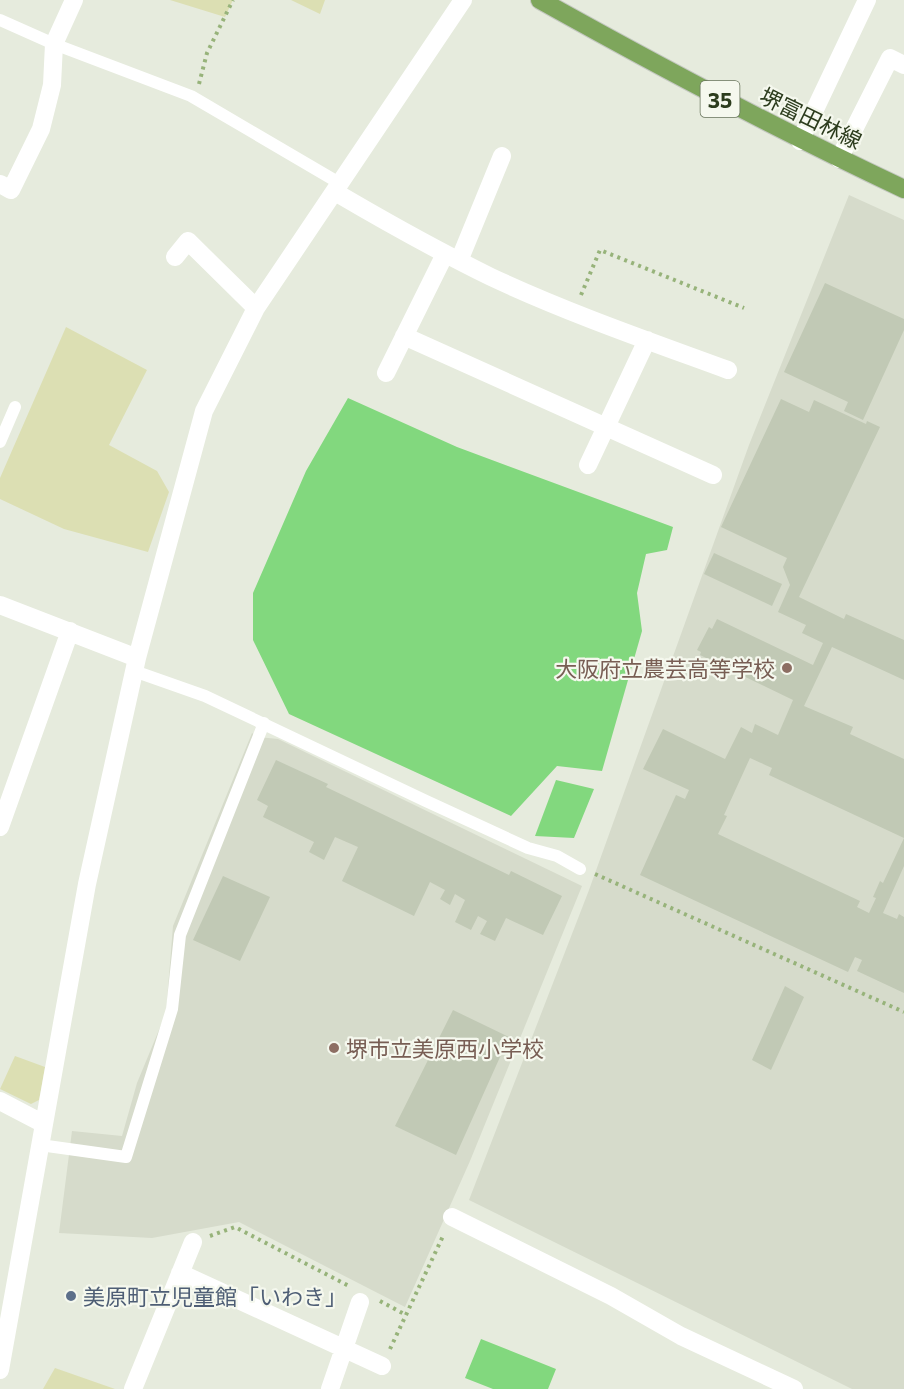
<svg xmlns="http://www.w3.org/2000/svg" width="904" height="1389" font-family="Commissioner,'Noto Sans JP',sans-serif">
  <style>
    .built { fill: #d6dbcb }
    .green { fill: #dcdfb3 }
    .water { fill: #82d87e }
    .building { fill: #c1c9b5; fill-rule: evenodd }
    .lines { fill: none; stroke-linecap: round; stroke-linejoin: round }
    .primary-casing { stroke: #c4c8c0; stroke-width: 20 }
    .path { stroke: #97b37a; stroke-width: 4; stroke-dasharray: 3 4.5; stroke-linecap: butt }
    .lane { stroke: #fff; stroke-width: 12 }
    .street { stroke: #fff; stroke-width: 18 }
    .primary { stroke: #7ea65c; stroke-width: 18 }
    .education-dot { fill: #8d6e63; stroke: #f5f8ee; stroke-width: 2 }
    .service-dot { fill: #5c6f8a; stroke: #f5f8ee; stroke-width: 2 }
    .labels { text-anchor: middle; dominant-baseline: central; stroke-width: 4.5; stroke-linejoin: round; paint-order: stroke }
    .shield { fill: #f5f8ee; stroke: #68745c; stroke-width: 1.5 }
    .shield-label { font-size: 21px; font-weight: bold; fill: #2c3c1d }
    .street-label { font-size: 22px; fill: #2c3c1d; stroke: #f5f8ee }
    .education-label { font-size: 22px; fill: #785e54; stroke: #f5f8ee; text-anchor: end }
    .service-label { font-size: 22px; fill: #4e5e75; stroke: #f5f8ee; text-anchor: start }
  </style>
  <rect width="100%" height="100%" fill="#e6ebdd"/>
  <path class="built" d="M849,195l55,25v1169h-52l-383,-189 120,-310 160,-445z
    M252,733l6,4 20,2 304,147 -112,275 -65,146 -166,-85 -87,16 -93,-5 13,-102 50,5 15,-53 29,-70 7,-87z"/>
  <path class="green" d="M170,0h63l-8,17z
    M291,0h34l-5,14z
    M66,327l81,43 -38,75 48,26 12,21 -21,60 -84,-23 -64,-30v-21z
    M15,1056l30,11 -6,33 -8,4 -31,-15z
    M55,1368l60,21h-72z"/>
  <path class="water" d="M348,398l109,49 216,80 -6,23 -21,4 -9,39 5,38 -40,140 -45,-5 -46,50 -222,-102 -36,-74v-47l53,-122z
    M556,780l38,9 -20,49 -39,-2z
    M481,1339l75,30 -8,20h-55l-28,-11z"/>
  <path class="building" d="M825,283l79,36v11l-41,90 -19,-9 4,-9 -64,-30z
    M781,399l28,13 5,-12 52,24 1,-3 13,6 -81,170 45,22 2,-5 58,26v40l-72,-33 -28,59 49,21 -3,7 54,25v107l-21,47 14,6 2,-5 5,3v76l-47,-22 5,-11 -7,-3 -7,15 -208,-97 36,-80 9,4 4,-9 -46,-21 20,-40 62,30 16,-32 11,6 3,-9 23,11 15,-35 -93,-45 1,-3 -4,-2 12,-23 3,2 5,-10 96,46 10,-22 -21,-10 4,-8 -28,-13 12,-27 -7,-18 4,-9 -66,-31zM750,758l22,10 -3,7 135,63 -21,45 -3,-2 -7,16 3,1 -7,15 -12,-6 3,-6 -142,-67 9,-18 -3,-1z
    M714,553l68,31 -10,22 -68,-32z
    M276,760l52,24 -2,3 183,88 2,-4 51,25 -19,39 -37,-17 -11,23 -15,-7 7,-13 -9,-5 -7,14 -16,-8 10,-22 -10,-6 -5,11 -10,-6 5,-9 -15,-8 -16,34 -72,-35 16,-34 -23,-10 -11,23 -15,-8 5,-10 -51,-25 5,-11 -11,-6z
    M223,876l47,21 -30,64 -47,-21z
    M785,986l19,11 -33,73 -19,-10z
    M453,1010l56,27 -53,118 -61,-29z"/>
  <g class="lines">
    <g class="primary-casing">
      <path id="primary" d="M540,0c120,67 240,131 364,189"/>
    </g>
    <path class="path" d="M199,84l8,-31 26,-53
      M581,295l19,-45 144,58
      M595,874l309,138
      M210,1236l25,-9 114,59
      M380,1301l26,14
      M390,1349l54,-115"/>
    <path class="lane" d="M0,20l54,24 137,52 150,88
      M0,442l15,-35
      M134,671l71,25 221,105 102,47 29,8 23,13
      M40,1145l86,12 46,-148 8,-74 84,-212"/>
    <path class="street" d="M800,141l67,-141
      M839,159l51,-101 14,7
      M0,184l11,6 30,-61 11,-44 2,-41 20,-44
      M335,192c51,30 103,59 156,85 77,36 158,64 237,93
      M175,257l13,-16 68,67
      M459,261l43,-105
      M404,336l309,139
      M386,373l59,-119
      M588,465l59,-125
      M0,605l137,53
      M0,827l70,-196
      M0,1101l44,23
      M452,1217l159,79 70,40 113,53
      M180,1273l202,93
      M0,1370l87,-486 50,-226 67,-247 52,-103 207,-308
      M133,1389l60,-147
      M330,1389l30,-87"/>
    <use href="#primary" class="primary"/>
  </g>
  <g class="education-dot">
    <circle cx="787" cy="668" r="6"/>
    <circle cx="334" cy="1048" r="6"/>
  </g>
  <circle class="service-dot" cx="71" cy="1296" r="6"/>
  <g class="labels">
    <rect class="shield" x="700.5" y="81" width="39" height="36" rx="4.5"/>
    <g class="shield-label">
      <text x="720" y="99">35</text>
    </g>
    <g class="street-label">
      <text transform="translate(811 118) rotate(26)">堺富田林線</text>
    </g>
    <g class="education-label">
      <text x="775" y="668">大阪府立農芸高等学校</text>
      <text x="346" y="1048" text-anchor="start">堺市立美原西小学校</text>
    </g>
    <g class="service-label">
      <text x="83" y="1296">美原町立児童館「いわき」</text>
    </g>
  </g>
</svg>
